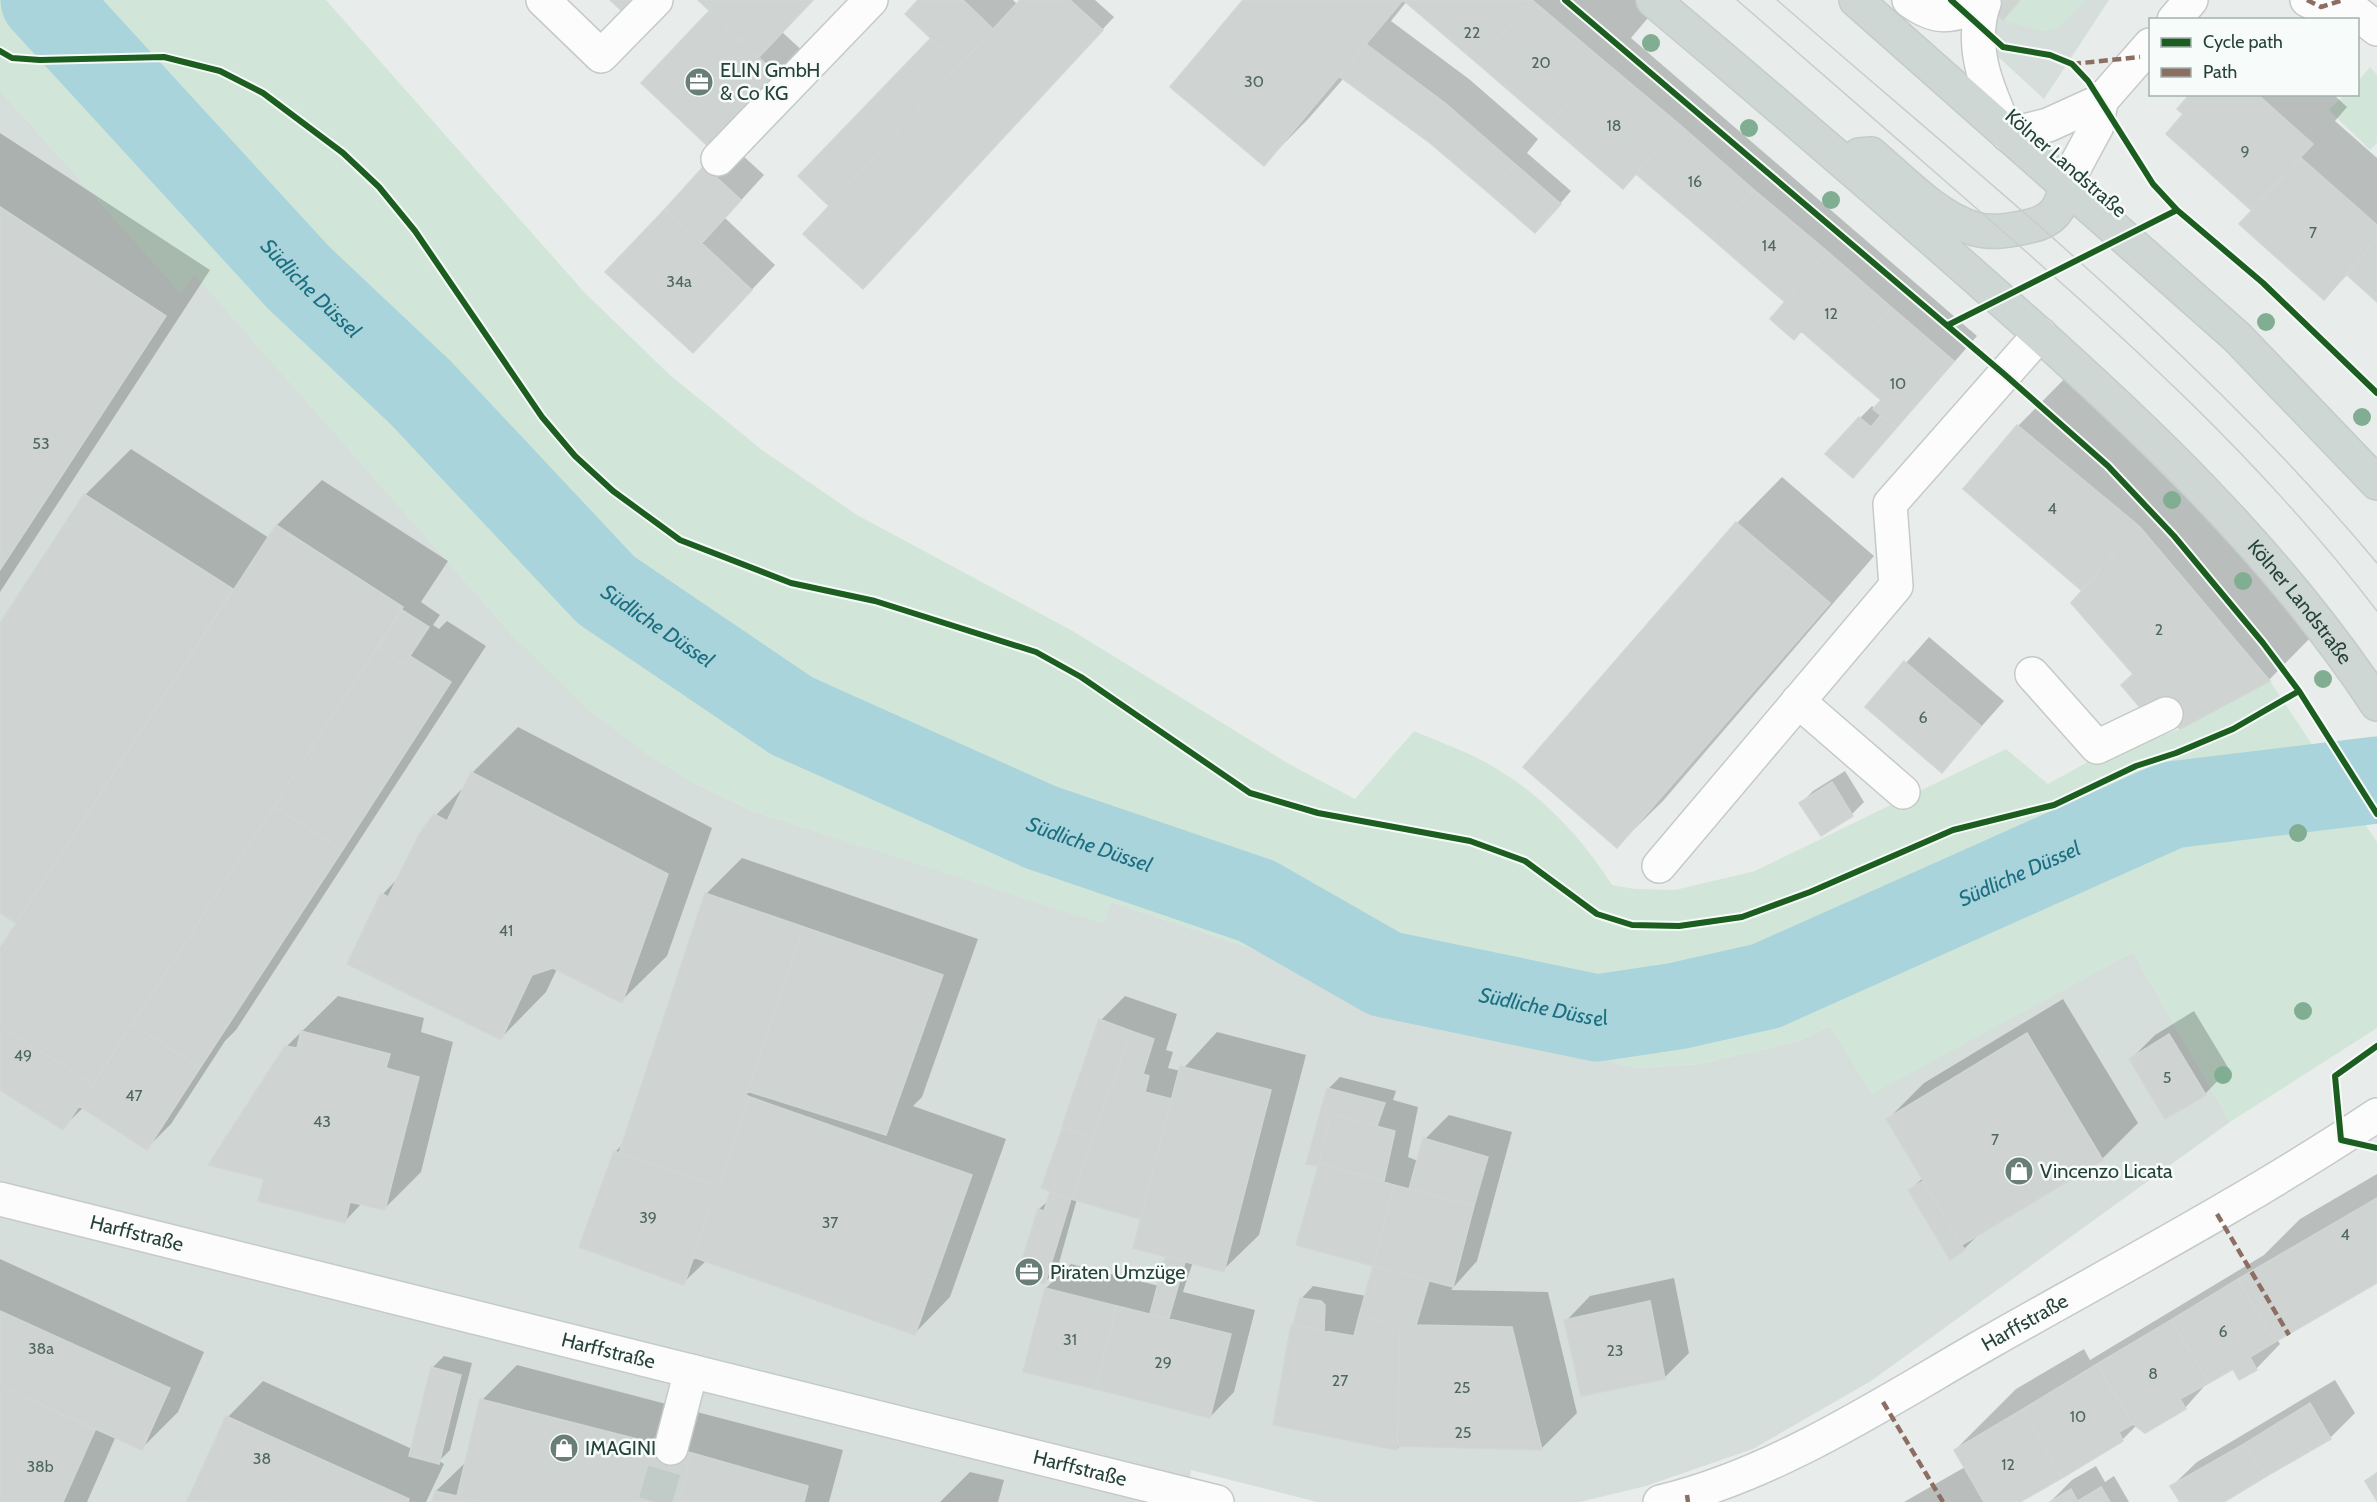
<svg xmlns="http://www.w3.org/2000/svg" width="2377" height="1502" font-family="Cabin,sans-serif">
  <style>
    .built { fill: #d6dedb }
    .green { fill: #d1e6d8 }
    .shadow { fill: #0003 }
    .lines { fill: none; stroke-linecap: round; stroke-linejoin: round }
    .river { stroke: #a9d4db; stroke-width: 87 }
    .building { fill: #cfd4d2; stroke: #d1d6d4; stroke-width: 1.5 }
    .minor-tunnel { stroke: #c1cbc8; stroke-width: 33; stroke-dasharray: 33 16; stroke-linecap: butt }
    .minor-casing { stroke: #c5cac8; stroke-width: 36 }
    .major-casing { stroke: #c3ccc9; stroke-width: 36 }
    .minor { stroke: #fcfcfc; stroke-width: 33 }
    .major { stroke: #cfd7d5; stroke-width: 33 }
    .tram { stroke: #c9cdcc; stroke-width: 1.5 }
    .quiet { stroke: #8d6e63; stroke-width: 4.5; stroke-dasharray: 9 4.5; stroke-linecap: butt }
    .cycleway-casing { stroke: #f7fbf9; stroke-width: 10 }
    .cycleway { stroke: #1b5e20; stroke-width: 6 }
    .tree { fill: #81ae93 }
    .labels { text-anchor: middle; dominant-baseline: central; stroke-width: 5; stroke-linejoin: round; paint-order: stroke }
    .number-label { font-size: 16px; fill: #506761 }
    .poi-label { font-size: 20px; fill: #24423a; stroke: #f7fbf9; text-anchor: start }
    .street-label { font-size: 20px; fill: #24423a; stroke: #f7fbf9 }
    .water-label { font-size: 21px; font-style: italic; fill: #1c6f80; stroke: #f7fbf9 }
  </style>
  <rect width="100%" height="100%" fill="#e8edeb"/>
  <path class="built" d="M1936,0h173l-65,99z
    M0,90l180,202 14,-19 323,367 128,112 49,31 59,28 350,112 8,-21 407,135 117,31 63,-4 100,-23 32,-15 42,67 261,-141 97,170 -359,259 -118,68 -107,37 -66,16h-263l-126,-32 -4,32h-1187z"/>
  <path class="green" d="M0,0h326l259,293 85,82 92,75 95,65 214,115 218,134 66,35 59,-68c27,12 58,22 83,38 48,29 85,69 115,116l23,4 40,1 80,-19 251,-122 42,35 72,-40 39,-7 21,-8 90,-48 107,161v186l-147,94 -97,-170 -261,142 -42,-68 -32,15 -100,23 -63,4 -117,-31 -407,-135 -8,22 -350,-113 -59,-28 -49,-31 -55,-41 -73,-71 -323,-366 -13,19 -181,-203z
    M2020,0h65c-34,40 -33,34 -82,20z
    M2370,67l7,8v68l-7,7 -41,-40 15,-15 14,-1v-13z"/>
  <path class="shadow" d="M702,0h111l-31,32 24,22 -68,72 -95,-43 69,-73z
    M920,0h93l5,5 4,-5h73l19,17 -239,258 -37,-76 -38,-23 132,-137z
    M1245,0h418l-32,38 346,298 -112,128 -5,-46 12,-12 3,3 8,-9 -96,-99 -150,-128 -14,14 -216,-186 -16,20 78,58 69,60 -11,14 44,38 -24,28 -116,-78 -87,-63 -35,40 -45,46z
    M2192,94h141l14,13 -12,14 42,37v142l-29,-26 -24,24 -71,-89 -85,-75 17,-20z
    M0,133l210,137 -210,322z
    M729,143l35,32 -39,43 50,47 -58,62 -109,-55z
    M2078,365l236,269 -45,46 -89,47 -46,-54 -34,-100 -82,-147z
    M131,449l138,89 8,-13 45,-45 126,81 -27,41 19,13 -7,10 6,4 8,-8 39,25 -250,384 -11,11 -54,83 -24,24 -63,-41 -22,21 -62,-40v-138l18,-27 -18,-12v-285l85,-131z
    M1782,477l92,79 -211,245 -46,45 -92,-79 212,-244z
    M1929,637l75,64 -62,70 -75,-64z
    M518,727l194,101 -45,128 -46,45 -64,-32 -11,23 -45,46 -118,-144 17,-18 36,-61 31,-31 5,-11z
    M1845,771l19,31 -12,12 -31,20 -20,-31 12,-12z
    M742,858l236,81 -56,158 -9,9 93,33 -56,158 -35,36 -208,-73 -24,23 -68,-131 9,-9 82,-249z
    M338,996l86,22 -3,14 32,10 -32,130 -36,36 -23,-5 -17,18 -79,-43 20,-131z
    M1125,996l52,18 -11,36 7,2 -5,16 13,3 36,-39 89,23 -47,180 -36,35 -30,-8 -7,20 -3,10 72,18 -21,82 -24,25 -164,-129 25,-24 88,22 9,-30 -25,-42 -3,3 -63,-18 -20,71 -12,12 -6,-73 10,-9 15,-72 37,-108z
    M2063,999l75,124 -36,36 -127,76 1,2 -12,12 -54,-59 13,-12 -35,-59 36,-36z
    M2194,1011l35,58 -24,25 -74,-35 24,-24z
    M1340,1077l56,14 -3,9 25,7 -10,50 10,4 7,-22 24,-24 63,17 -35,129 -26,29 97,2 29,121 -36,36 -140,-4 -4,4 -105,-123 3,-4 6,-23 12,-13 53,10 10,-31 -57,-100 -11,-2 20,-74z
    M2377,1174v107l-100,58 3,5 -24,25 -22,-2 -26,15 -23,26 -48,17 -15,15 -105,62h-113l61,-35 -10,-17 61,-61 68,-40 6,11 174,-105 36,-36z
    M0,1259l204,93 -26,60 -36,36 -26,-12 -29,66h-87z
    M1674,1278l15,75 -25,25 -98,-57 24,-25z
    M444,1356l28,7 -22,87 -11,11 5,3 -18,38 -237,-1 39,-84 35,-36 149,68 20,-81z
    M517,1365l326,85 -14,52h-395l2,-11 31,-30 15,-61z
    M2335,1380l20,33 -25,25 -108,64h-40l-10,-16 25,-24z
    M2096,1466l9,16 9,-6 15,26h-79l22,-22z
    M970,1472l34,8 -6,22h-58z"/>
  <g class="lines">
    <path class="river" id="s1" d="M44,0l254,277 123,116 185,197 186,126 248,111 217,74 128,73 212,44 80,-12 89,-20 405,-181 206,-25"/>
  </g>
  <path class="building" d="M610,0h20l-9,10z
    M698,0h115l-54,57z
    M918,0h45l30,29 -34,36 -54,-51z
    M1020,0h50l33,30 -240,259 -60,-55z
    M1243,0h160l-139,166 -94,-79z
    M1403,0h129l-55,63z
    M1532,0l72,61 -55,64 -72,-62z
    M1981,0h39l-17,20z
    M709,11l73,68 -68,73 -73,-69z
    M930,39l29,26 -130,141 -31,-30z
    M1366,44l79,59 70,61 -25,30 -60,-51 -91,-67z
    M1604,61l75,63 -56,65 -74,-64z
    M2190,94h67l56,50 -62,66 -85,-76 17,-20 -6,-5z
    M1679,124l74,65 -42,49 -75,-64z
    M2301,158l76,67v14l-53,61 -85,-76z
    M1515,164l46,40 -26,29 -45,-39z
    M704,166l37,34 -39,43 -37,-34z
    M1753,189l75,63 -43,50 -74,-64z
    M0,207l166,109 -166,254z
    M665,209l87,81 -59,63 -88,-81z
    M2377,239v63l-30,-27z
    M1828,252l63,55 -51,58 -39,-34 -7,9 -24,-21z
    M1891,307l63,54 -58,67 -23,-19 8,-9 -41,-35z
    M1881,415l15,13 -43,50 -28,-24 34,-37 12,10z
    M2017,425l122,101 -58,64 -118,-101z
    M84,494l149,95 -217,334 -16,-10v-290z
    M1736,522l94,81 -213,245 -94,-81z
    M276,525l127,82 -310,478 -93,-60v-77z
    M2139,526l131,155 -90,48 -23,-27 -13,10 -23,-27 12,-11 -62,-71z
    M402,610l27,17 -25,38 -26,-18z
    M378,647l26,18 6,-9 41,26 -109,169 -68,-45z
    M1904,661l77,65 -39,47 -77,-66z
    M471,772l197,102 -46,129 -69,-35 -21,7 -31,65 -154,-76 34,-71 7,4 32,-64 14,-19 13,7z
    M1832,782l21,34 -32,20 -22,-33z
    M274,806l68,45 -142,217 -68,-44z
    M705,893l99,34 -58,168 4,2 -32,90 -99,-34z
    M804,927l139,48 -57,160 -139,-44z
    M1099,1019l32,12 -38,107 -31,-12z
    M132,1024l68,44 -53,82 -68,-44z
    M0,1025l93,60 -30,45 -63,-40z
    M301,1031l89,23 -4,14 33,9 -34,133 -35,-8 -5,21 -87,-22 6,-22 -56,-14 77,-119 12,2z
    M1131,1031l23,8 -11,35 6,2 -4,16 27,7 -32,120 -69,-20z
    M2027,1033l76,127 -141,85 -76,-126z
    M2169,1034l37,61 -41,24 -36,-60z
    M1180,1066l91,24 -47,182 -91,-24z
    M1327,1088l58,15 -8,23 -46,-12 -12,49 -2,3 -11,-2z
    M750,1097l222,78 -57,160 -222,-78z
    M1331,1114l64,17 -11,50 -65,-18z
    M1063,1127l30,11 -22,61 -30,-11z
    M1423,1138l65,19 -14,49 -65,-17z
    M614,1151l104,36 -34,98 -105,-38z
    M1319,1163l75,22 -21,81 -77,-21z
    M1923,1181l42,69 -15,10 -42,-70z
    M1394,1185l80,21 -21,81 -80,-21z
    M1050,1192l21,7 -26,85 -28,-8 21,-67 6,2z
    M2377,1198v85l-102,59 -37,-63z
    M1165,1257l20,5 -16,56 -19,-4z
    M1373,1266l56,15 -13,44 96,2 30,123 -145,-4 3,-120 -41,-10z
    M2238,1279l37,63 -25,15 7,13 -18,10 -6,-11 -24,14 -38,-63z
    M1045,1288l72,18 -22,83 -72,-17z
    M1300,1298l21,3 4,4 -1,25 -31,-5z
    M1650,1301l15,78 -84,17 -17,-76z
    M1117,1306l114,28 -21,84 -115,-29z
    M0,1311l170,77 -28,62 -142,-64z
    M1359,1316l41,10 -3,124 -124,-25 18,-100 63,11z
    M2171,1320l38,63 -29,16 6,10 -41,24 -12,-9 -36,-60z
    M2097,1364l36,60 -14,8 4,9 -61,37 -39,-69z
    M431,1367l30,8 -22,89 -30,-8z
    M0,1386l95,44 -32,72h-63z
    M480,1399l212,54 -14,49h-196l-25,-6z
    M2310,1403l21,36 -66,38 -21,-33z
    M2023,1409l39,69 -42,24h-36l-30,-52z
    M226,1416l183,83 -1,3 -221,-1z
    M2244,1444l21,33 -41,25h-44l-10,-16z
    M692,1453l116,33 -4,16h-126z
    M2377,1473v28l-12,-20z
    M2101,1487l9,15h-32v-1z
    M2071,1489l7,13h-28z
    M435,1491l22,5 25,6h-50z"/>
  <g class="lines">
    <path class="minor-tunnel" d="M655,1502l16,-54"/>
    <g class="minor-casing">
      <g id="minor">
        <path d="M543,0l58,56 55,-56"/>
        <path d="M1909,0c29,22 44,16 75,3"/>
        <path d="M2307,0l14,7 22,-7"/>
        <path d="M2342,1l35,28"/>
        <path d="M1984,3c-16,45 5,90 24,132l40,-10 53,-24 49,-56"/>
        <path d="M2174,20l17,-20"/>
        <path d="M718,159l153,-159"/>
        <path d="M2065,185l32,-59 4,-25"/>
        <path d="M2032,674l65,73 69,-33"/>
        <path d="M1798,701l105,91"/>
        <path d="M1659,866l237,-280 -6,-82 150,-170"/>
        <path id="s2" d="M0,1199l1217,303"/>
        <path d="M671,1448l20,-77"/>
        <path id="s3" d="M1660,1502c120,-29 227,-102 333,-162 129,-73 261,-143 384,-225"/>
      </g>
    </g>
    <g class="major-casing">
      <g id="major">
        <path id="s4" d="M1653,0c117,98 233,198 347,299 139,123 274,249 377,405"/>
        <path d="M1856,0l381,337 140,146"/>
        <path d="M1859,155l12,-1c31,26 64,63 104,75 18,5 37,1 55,-3 23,-5 33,-19 35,-41"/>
      </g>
    </g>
    <use href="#minor" class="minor"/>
    <use href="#major" class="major"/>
    <path class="tram" d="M1737,0c83,72 165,143 247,215 141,122 279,247 393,396
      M1777,0c207,180 424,352 600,563"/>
    <path class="quiet" d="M2307,0l14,7 22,-7
      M2072,64l68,-7
      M2217,1214l72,121
      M1883,1402l60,100
      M1687,1495l1,7"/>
    <g class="cycleway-casing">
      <path id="cycleway" d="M1565,0l439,374 104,92 66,70 89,107 36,48 78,123
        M1951,0l52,47 47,8 22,9 16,17 65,103 24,26 86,73 114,110
        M0,51l12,7 28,2 124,-3 56,14 43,22 80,60 36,34 36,44 127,186 33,39 38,35 67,49 111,43 84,18 161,51 45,25 169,116 68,20 152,28 55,20 72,53 35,11 47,1 63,-9 68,-25 143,-62 101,-25 82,-39 40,-13 57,-24 66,-38
        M1948,325l229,-115
        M2377,1046l-42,30 6,64 36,8"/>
    </g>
    <use href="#cycleway" class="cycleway"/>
  </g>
  <g class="tree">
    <circle cx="1651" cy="43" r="9"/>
    <circle cx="1749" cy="128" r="9"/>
    <circle cx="1831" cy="200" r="9"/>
    <circle cx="2266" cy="322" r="9"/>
    <circle cx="2362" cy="417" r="9"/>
    <circle cx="2172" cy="500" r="9"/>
    <circle cx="2243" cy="581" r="9"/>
    <circle cx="2323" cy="679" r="9"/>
    <circle cx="2298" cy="833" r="9"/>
    <circle cx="2303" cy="1011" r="9"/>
    <circle cx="2223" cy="1075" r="9"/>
  </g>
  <defs>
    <g id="office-disc" transform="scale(1.5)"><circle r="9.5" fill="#697e78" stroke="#f7fbf9"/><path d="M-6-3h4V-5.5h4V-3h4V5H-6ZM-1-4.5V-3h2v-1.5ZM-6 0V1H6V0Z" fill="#fff"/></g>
    <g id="shop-disc" transform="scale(1.5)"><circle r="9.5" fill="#697e78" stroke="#f7fbf9"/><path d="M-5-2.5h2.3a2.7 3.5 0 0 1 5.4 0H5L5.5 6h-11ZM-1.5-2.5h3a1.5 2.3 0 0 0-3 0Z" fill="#fff"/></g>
  </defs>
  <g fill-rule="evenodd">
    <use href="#office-disc" x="699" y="82"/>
    <use href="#shop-disc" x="2019" y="1171"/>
    <use href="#office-disc" x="1029" y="1272"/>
    <use href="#shop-disc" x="564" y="1448"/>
  </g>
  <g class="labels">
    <g class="number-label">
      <text x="1472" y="32">22</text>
      <text x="1541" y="62">20</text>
      <text x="1254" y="81">30</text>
      <text x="1614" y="125">18</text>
      <text x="2245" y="151">9</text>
      <text x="1695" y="181">16</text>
      <text x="2313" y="232">7</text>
      <text x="1769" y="245">14</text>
      <text x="679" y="281">34a</text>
      <text x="1831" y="313">12</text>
      <text x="1898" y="383">10</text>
      <text x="41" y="443">53</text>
      <text x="2052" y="508">4</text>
      <text x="2159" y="629">2</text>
      <text x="1923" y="717">6</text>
      <text x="506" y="930">41</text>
      <text x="23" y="1055">49</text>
      <text x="2167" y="1077">5</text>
      <text x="134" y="1095">47</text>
      <text x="322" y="1121">43</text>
      <text x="1995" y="1139">7</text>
      <text x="648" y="1217">39</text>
      <text x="830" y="1222">37</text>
      <text x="2345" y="1234">4</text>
      <text x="2223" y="1331">6</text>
      <text x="1070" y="1339">31</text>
      <text x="41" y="1348">38a</text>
      <text x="1615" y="1350">23</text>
      <text x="1163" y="1362">29</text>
      <text x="2153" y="1373">8</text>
      <text x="1340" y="1380">27</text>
      <text x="1462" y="1387">25</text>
      <text x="2078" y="1416">10</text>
      <text x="1463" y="1432">25</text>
      <text x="262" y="1458">38</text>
      <text x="2008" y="1464">12</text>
      <text x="40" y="1466">38b</text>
    </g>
    <g class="poi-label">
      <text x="720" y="70">ELIN GmbH<tspan x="720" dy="23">&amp; Co KG</tspan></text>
      <text x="2040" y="1171">Vincenzo Licata</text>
      <text x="1050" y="1272">Piraten Umzüge</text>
      <text x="585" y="1448">IMAGINI</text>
    </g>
    <g class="street-label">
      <text transform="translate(2066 163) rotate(41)">Kölner Landstraße</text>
      <text stroke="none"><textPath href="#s4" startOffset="885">Kölner Landstraße</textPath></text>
      <text stroke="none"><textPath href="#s2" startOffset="141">Harffstraße</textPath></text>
      <text stroke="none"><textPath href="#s3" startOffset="408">Harffstraße</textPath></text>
      <text stroke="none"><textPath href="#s2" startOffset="627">Harffstraße</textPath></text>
      <text stroke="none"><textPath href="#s2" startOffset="1113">Harffstraße</textPath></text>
    </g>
    <g class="water-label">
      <text stroke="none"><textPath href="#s1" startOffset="393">Südliche Düssel</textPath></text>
      <text stroke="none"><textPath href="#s1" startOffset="878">Südliche Düssel</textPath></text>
      <text stroke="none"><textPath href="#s1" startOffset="1364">Südliche Düssel</textPath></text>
      <text stroke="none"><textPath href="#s1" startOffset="2354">Südliche Düssel</textPath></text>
      <text stroke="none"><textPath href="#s1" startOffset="1850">Südliche Düssel</textPath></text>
    </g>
  </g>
  <rect x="2149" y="18" width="210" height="78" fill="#f7fbf9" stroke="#a3b1ad" stroke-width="1.5"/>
  <rect x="2161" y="38" width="30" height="9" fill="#1b5e20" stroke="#a3b1ad" stroke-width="1.5"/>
  <text x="2203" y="48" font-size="18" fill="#24423a">Cycle path</text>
  <rect x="2161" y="68" width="30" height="9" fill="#8d6e63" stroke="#a3b1ad" stroke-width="1.5"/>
  <text x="2203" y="78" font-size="18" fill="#24423a">Path</text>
</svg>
